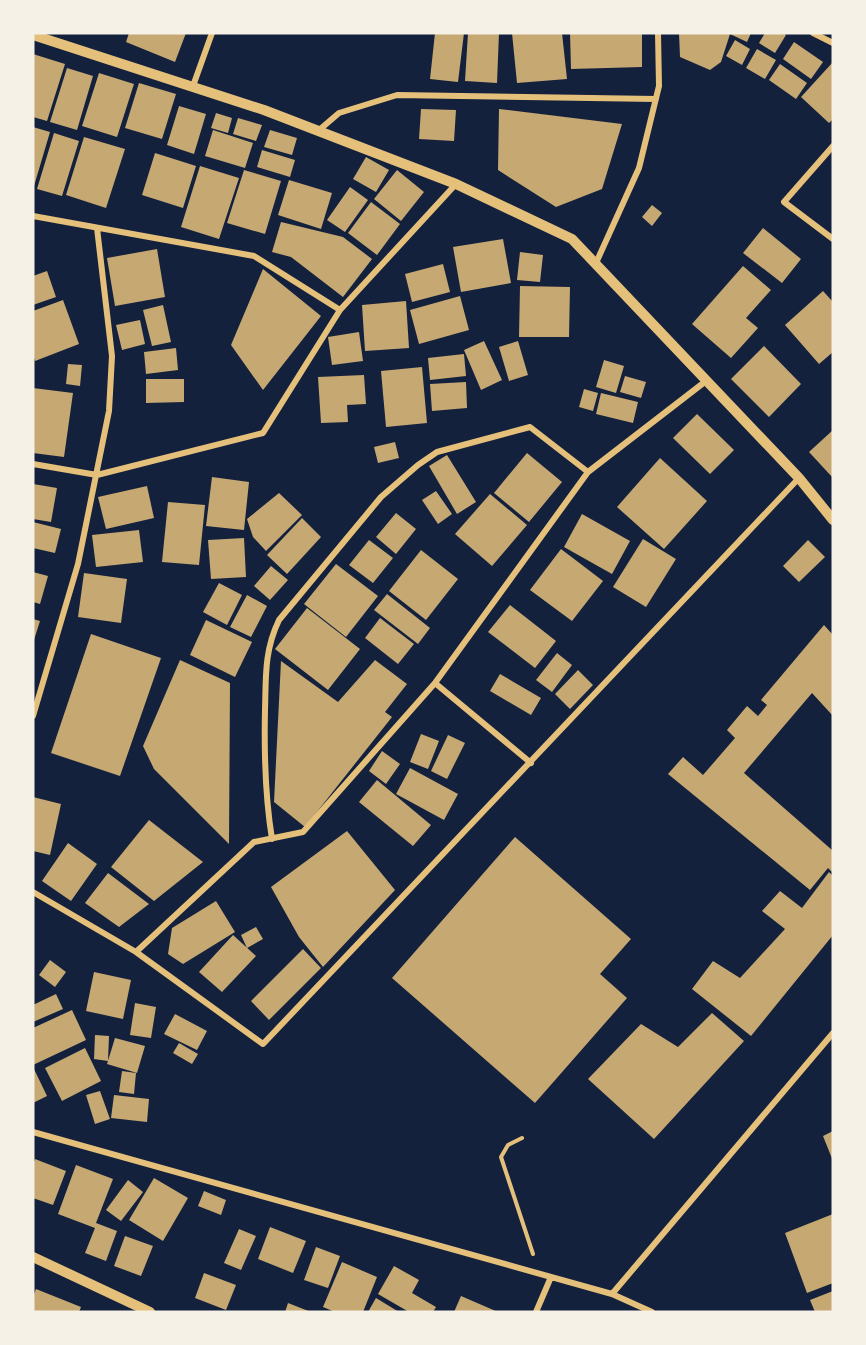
<svg xmlns="http://www.w3.org/2000/svg" width="866" height="1345" font-family="Figtree,sans-serif">
  <style>
    .building { fill: #c6a872 }
    .lines { fill: none; stroke-linecap: round; stroke-linejoin: round }
    .path { stroke: #e5c07b; stroke-width: 4 }
    .minor { stroke: #e5c07b; stroke-width: 6 }
    .tertiary { stroke: #e5c07b; stroke-width: 10 }
  </style>
  <rect width="100%" height="100%" fill="#14213d"/>
  <path class="building" d="M129,33h57l-11,29 -49,-20z
    M435,33h29l-6,49 -28,-3z
    M468,33h31l-2,50 -32,-2z
    M512,33h50l5,46 -50,4z
    M570,33h72v34l-71,2z
    M679,33h72l-4,9 -17,-8 -9,28 -11,8 -30,-13z
    M765,33h18l3,2 -11,18 -16,-10z
    M735,40l15,9 -8,16 -16,-9z
    M794,42l29,20 -12,17 -28,-20z
    M757,49l19,11 -11,19 -19,-11z
    M33,54l32,10 -18,57 -14,-4z
    M833,62v57l-4,4 -28,-26z
    M780,64l27,19 -11,16 -27,-19z
    M67,68l26,8 -16,54 -27,-8z
    M99,73l35,11 -17,53 -35,-11z
    M139,83l37,11 -14,45 -37,-11z
    M179,106l27,8 -12,40 -27,-9z
    M421,109l35,1 -2,31 -35,-2z
    M499,109l123,15 -20,65 -46,18 -58,-37z
    M216,113l16,5 -4,15 -17,-5z
    M238,118l24,7 -6,16 -23,-7z
    M33,127l17,5 -16,54h-1z
    M213,130l40,13 -8,25 -40,-12z
    M270,130l27,8 -5,17 -28,-8z
    M54,133l25,8 -17,55 -25,-7z
    M84,137l41,12 -19,59 -40,-13z
    M262,150l33,10 -5,17 -33,-10z
    M155,153l41,13 -13,42 -41,-13z
    M366,157l23,13 -13,22 -23,-13z
    M200,166l39,12 -20,61 -38,-12z
    M244,170l37,11 -16,53 -38,-11z
    M397,170l27,22 -23,29 -27,-22z
    M289,180l43,13 -11,36 -43,-14z
    M350,187l18,13 -23,32 -18,-12z
    M371,202l29,22 -23,31 -29,-22z
    M652,205l10,8 -10,13 -10,-9z
    M281,222l62,15 29,22 -29,38 -52,-40 -19,-5z
    M763,228l38,31 -19,24 -39,-30z
    M503,239l8,44 -50,9 -8,-45z
    M157,249l8,48 -50,9 -8,-48z
    M520,252l23,3 -3,27 -23,-2z
    M443,264l7,28 -38,10 -7,-28z
    M743,266l28,24 -25,28 12,10 -27,30 -39,-34z
    M263,269l58,47 -58,74 -32,-45z
    M47,271l9,26 -23,8v-29z
    M520,286l50,1 -1,50h-50z
    M823,291l10,11v50l-14,12 -34,-39z
    M460,296l9,34 -50,14 -9,-34z
    M63,300l16,44 -44,17 -2,-7v-43z
    M406,301l3,47 -44,3 -3,-46z
    M163,305l8,37 -19,4 -9,-36z
    M140,320l5,24 -23,6 -6,-25z
    M359,332l4,29 -31,4 -4,-28z
    M484,341l18,39 -21,10 -17,-40z
    M518,341l10,34 -19,6 -10,-34z
    M764,346l37,38 -32,33 -38,-38z
    M176,348l2,22 -32,4 -2,-22z
    M464,354l2,22 -36,4 -2,-22z
    M604,360l20,6 -8,27 -20,-6z
    M68,364l14,1 -2,21 -14,-2z
    M422,367l5,56 -41,4 -5,-56z
    M364,375l2,29 -19,1 1,17 -27,1 -3,-46z
    M625,376l21,6 -5,16 -21,-6z
    M146,379h38v23l-38,1z
    M466,382l1,26 -35,3 -2,-27z
    M33,388l40,5 -9,64 -31,-4z
    M584,389l14,4 -5,18 -14,-4z
    M601,393l37,9 -5,21 -37,-9z
    M697,414l37,36 -24,24 -37,-36z
    M833,430v48l-24,-26z
    M395,442l4,16 -21,5 -4,-16z
    M527,453l35,29 -33,40 -35,-29z
    M447,455l29,47 -19,12 -28,-48z
    M660,458l47,43 -43,48 -47,-42z
    M212,477l37,5 -5,48 -38,-4z
    M33,484l24,4 -6,34 -18,-3z
    M147,486l7,32 -48,11 -8,-32z
    M436,491l16,23 -14,10 -16,-24z
    M279,493l23,22 -36,36 -13,-14 -6,-18z
    M490,494l37,31 -35,41 -37,-32z
    M168,502l37,3 -6,60 -37,-3z
    M396,513l20,16 -20,25 -20,-17z
    M582,514l48,27 -18,33 -48,-27z
    M302,518l19,19 -34,37 -20,-19z
    M33,522l28,7 -6,24 -22,-5z
    M139,530l4,32 -47,5 -4,-32z
    M244,538l2,39 -35,2 -3,-39z
    M643,539l33,20 -30,48 -33,-20z
    M369,540l24,18 -20,25 -24,-18z
    M808,540l17,17 -26,25 -16,-16z
    M561,549l42,32 -31,40 -42,-31z
    M421,550l37,29 -32,41 -37,-29z
    M336,564l42,32 -32,41 -42,-33z
    M271,566l17,14 -18,20 -16,-14z
    M33,572l15,4 -8,28 -7,-2z
    M84,573l43,6 -6,44 -43,-6z
    M219,583l23,12 -15,30 -24,-13z
    M387,594l43,34 -12,16 -44,-34z
    M247,595l20,11 -16,31 -21,-10z
    M510,605l46,36 -21,27 -47,-36z
    M307,608l53,41 -32,41 -53,-41z
    M380,618l34,26 -16,20 -33,-26z
    M33,619l7,2 -6,19h-1z
    M206,620l46,22 -17,35 -45,-22z
    M824,625l9,10v81l-21,-23 -68,80 88,77 1,-2v25l-5,-5 -18,22 -142,-116 15,-17 20,18 32,-37 -8,-8 20,-24 11,10 9,-11 -6,-5z
    M91,634l70,24 -41,118 -69,-23z
    M557,653l15,12 -20,27 -16,-12z
    M180,660l50,23 -1,161 -75,-75 -11,-23z
    M375,660l32,24 -22,28 7,5 -87,110 -31,-25 7,-141 57,41z
    M578,670l15,15 -23,24 -15,-15z
    M500,674l41,24 -10,17 -41,-24z
    M421,734l18,7 -11,28 -18,-7z
    M448,735l17,8 -18,36 -16,-8z
    M382,751l18,13 -14,20 -17,-13z
    M410,768l48,26 -14,26 -48,-26z
    M377,780l54,45 -18,21 -54,-44z
    M33,797l28,7 -11,51 -17,-4z
    M149,820l54,42 -49,39 -43,-34z
    M347,831l48,59 -72,77 -24,-30 -28,-50z
    M515,837l116,102 -31,35 27,24 -92,105 -143,-125z
    M68,843l29,21 -26,37 -29,-20z
    M829,872l4,4v59l-82,101 -59,-47 21,-28 27,17 45,-49 -23,-18 18,-20 22,17z
    M108,873l41,31 -30,23 -34,-24z
    M216,901l19,31 -52,32 -15,-10 4,-26z
    M256,927l7,12 -16,9 -6,-13z
    M233,935l23,21 -34,36 -23,-20z
    M303,949l18,19 -52,52 -18,-19z
    M50,960l16,12 -11,15 -16,-12z
    M94,972l37,8 -8,39 -37,-8z
    M56,994l7,15 -30,13v-17z
    M135,1003l21,4 -5,31 -21,-3z
    M72,1010l14,30 -53,25v-37z
    M712,1013l32,28 -90,98 -66,-60 53,-55 37,23z
    M175,1014l32,17 -10,19 -33,-16z
    M95,1035l14,1 -1,25 -14,-2z
    M115,1038l30,8 -8,27 -30,-9z
    M179,1043l19,11 -6,10 -19,-11z
    M85,1048l16,33 -39,20 -17,-33z
    M33,1067l14,29 -14,7z
    M122,1071l14,2 -2,21 -15,-2z
    M100,1091l10,28 -15,5 -9,-29z
    M114,1095l35,4 -2,23 -36,-4z
    M833,1131v30l-10,-25z
    M35,1159l31,12 -13,34 -20,-7v-33z
    M76,1165l37,14 -17,44 21,8 -11,30 -21,-8 10,-25 -37,-14z
    M154,1178l34,20 -25,43 -34,-21z
    M128,1180l15,12 -22,29 -15,-11z
    M204,1191l22,9 -5,15 -23,-9z
    M833,1214v69l-26,10 -22,-60z
    M270,1227l36,14 -13,32 -35,-14z
    M239,1229l17,7 -15,34 -17,-7z
    M125,1236l28,10 -12,30 -27,-10z
    M316,1247l24,9 -12,32 -24,-8z
    M342,1262l35,15 -14,35h-28l-12,-5z
    M394,1266l25,14 -7,13 24,14 -3,5h-24l-31,-18z
    M204,1273l32,12 -10,25 -31,-12z
    M36,1289l45,18 -2,5h-46v-15z
    M833,1291v21h-18l-5,-12z
    M461,1296l37,16h-44z
    M376,1298l23,14h-31z
    M288,1303l23,9h-26z"/>
  <g class="lines">
    <path class="path" d="M522,1138l-14,7 -7,12 32,97"/>
    <path class="minor" d="M813,33l20,10
      M193,86l19,-53
      M318,131l21,-18 58,-18 259,4
      M833,146l-49,56 49,37
      M33,216l221,40 86,54
      M596,263l43,-95 20,-82 -1,-53
      M33,464l64,11 166,-42 77,-123 116,-126
      M435,683l96,80
      M33,716l45,-152 31,-153 3,-55 -15,-128
      M272,839c-7,-43 -8,-85 -7,-129 1,-32 -1,-59 14,-90l102,-123 37,-32 19,-13 93,-25 58,45
      M33,892l103,60 127,92 536,-566
      M136,952l118,-110 49,-10 132,-149 153,-211 118,-91
      M33,1132l579,162 40,18
      M612,1294l221,-261
      M536,1312l15,-35"/>
    <path class="tertiary" d="M33,35l231,75 192,74 116,55 227,239 34,42
      M33,1257l117,55"/>
  </g>
  <rect width="866" height="1345" fill="none" stroke="#f6f1e7" stroke-width="69"/>
</svg>
